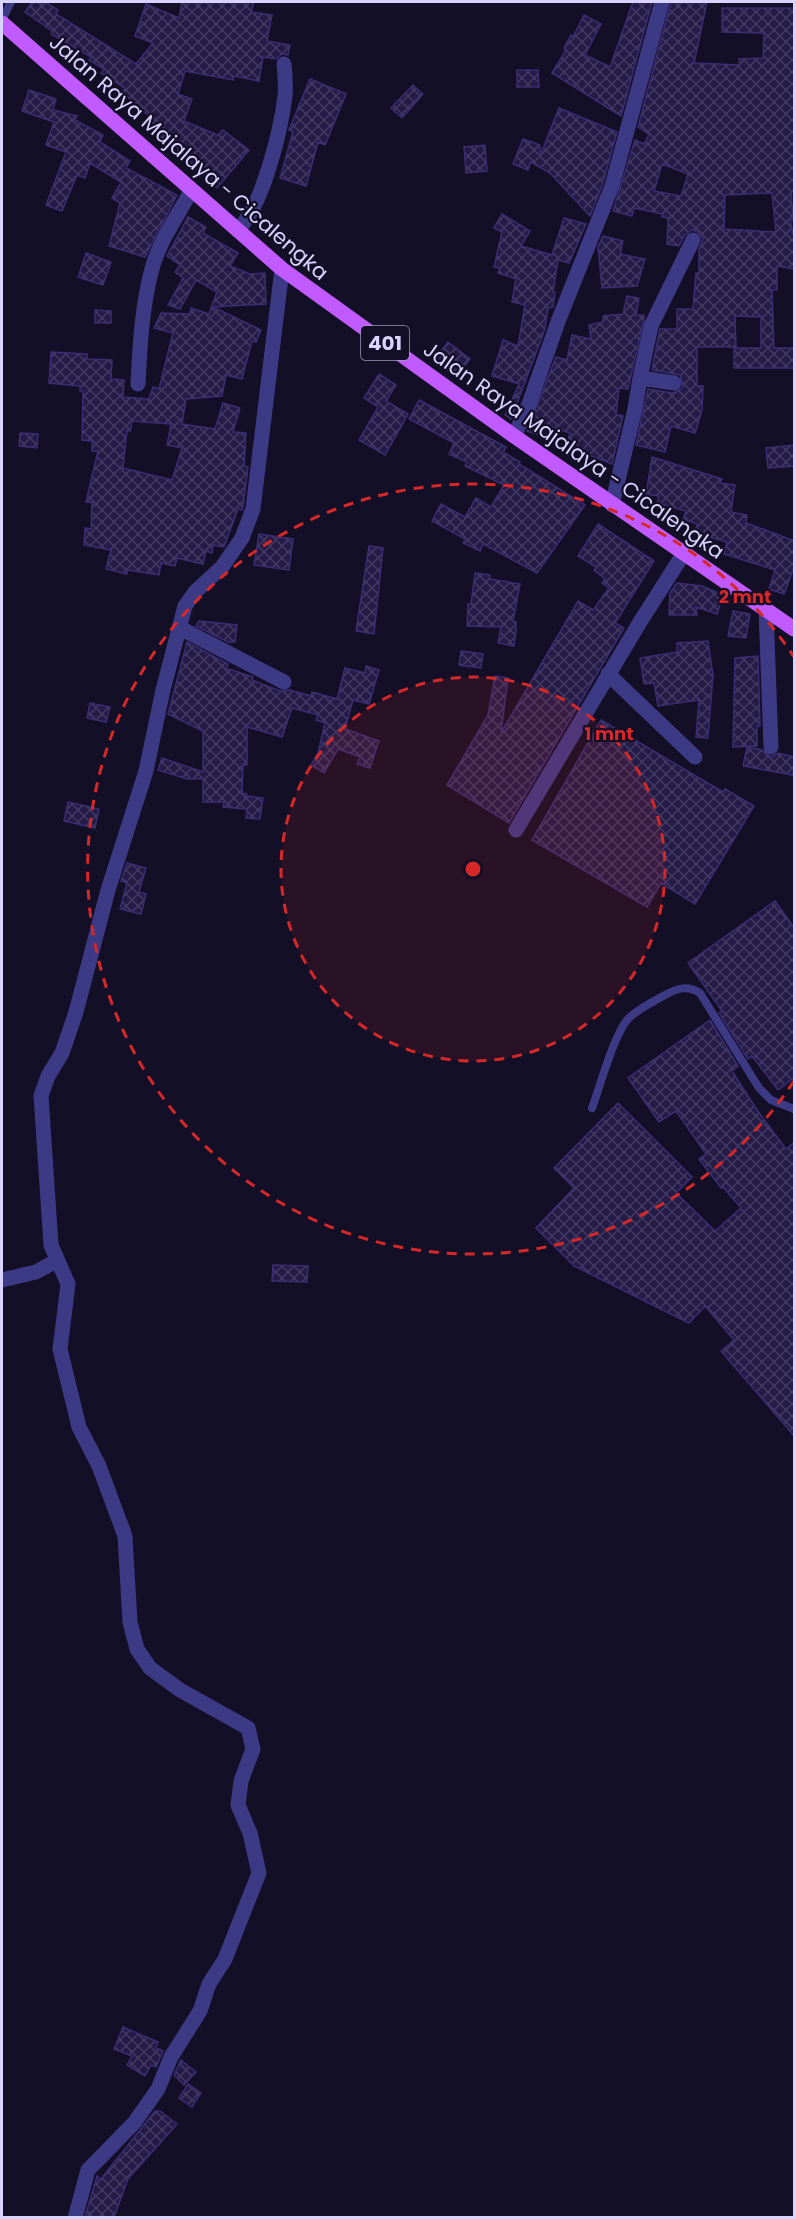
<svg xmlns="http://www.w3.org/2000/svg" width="796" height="2219" font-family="Poppins,sans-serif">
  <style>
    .building { fill: url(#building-cross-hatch); stroke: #3b2d73; stroke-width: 1.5; fill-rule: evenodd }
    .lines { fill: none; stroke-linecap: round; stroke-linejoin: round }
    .lane { stroke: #3d3a85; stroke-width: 8 }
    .street { stroke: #3d3a85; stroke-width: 15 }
    .primary { stroke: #c25bff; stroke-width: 15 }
    .ring { fill: none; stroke: #d62828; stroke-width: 3; stroke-dasharray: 10 8 }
    .labels { text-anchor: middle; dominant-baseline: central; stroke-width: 4.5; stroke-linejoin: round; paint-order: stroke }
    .shield { fill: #130f26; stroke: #9e99be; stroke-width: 1.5 }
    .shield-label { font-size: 20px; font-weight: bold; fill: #d9d4ff }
    .street-label { font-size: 21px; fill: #d9d4ff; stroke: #130f26 }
    .centre { fill: #d62828; stroke: #130f26; stroke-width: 3 }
    .ring-label { font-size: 18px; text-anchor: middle; font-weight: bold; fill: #d62828; stroke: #130f26; stroke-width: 4.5; stroke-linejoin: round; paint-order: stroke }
  </style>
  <defs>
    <pattern id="building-cross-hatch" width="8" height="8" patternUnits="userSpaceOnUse" patternTransform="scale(1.5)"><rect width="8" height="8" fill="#241b47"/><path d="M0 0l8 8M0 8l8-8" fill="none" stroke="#433b63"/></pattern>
  </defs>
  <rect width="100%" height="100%" fill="#130f26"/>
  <path class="building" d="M32,2h13l13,8 -2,4 80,50 17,-21 -18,-7 11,-32 33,14 3,-16h72l-3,10 21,3 -5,26 23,4 -2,10 -6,-1 -6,5 -13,-2 -4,24 -25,-5 -1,4 -48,-9 -7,23 14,5 -8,22 34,14 5,-5 26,20 -32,38 -22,-21 1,-2 -21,-9 4,-8 -21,-8 2,-6 -16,-12 5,-6 -27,-24 3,-4 -24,-15 3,-4 -15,-9 2,-3 -40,-23 1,-3 -27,-19z
    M633,2h19l-31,114 -69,-43 14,-23 -2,-2 7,-13 2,2 11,-22 17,9 -16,31 25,12z
    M671,2h36l-13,61 46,2 -1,-6 24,-1 1,-25 -42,-1v-24h73v183l-4,1 2,28h-3l5,22v27l-18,-3v24h-5l2,58h21v20h-61v-20h27v-31l-26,-1 1,31h-39v39h6l-1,24 -7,23 -24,-7 -6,26 -29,-7 12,-56 25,4 8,-4 2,-4 -3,-10 -28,-5 8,-41h17v-20h16l3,-36h3v-23l4,-11 -5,-7 -6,-2 -7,5 -6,11 -12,-2 1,-26 -6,-1 1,-3 -29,-6 -2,8 -19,-5 22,-71 9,4 5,-10 -11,-7zM662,164l26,10 -7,22 -27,-5zM772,193l4,39 -52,-3 1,-34z
    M517,70h21l1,17h-22z
    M310,79l36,15 -21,51 -7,-3 -12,44 -26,-8 13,-46 -4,-2z
    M413,85l10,9 -21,24 -11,-10z
    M29,90l27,9 -3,11 24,6 -2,4 28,15 -3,7 30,19 -4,7 51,27 -32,62 -36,-11 11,-43 -8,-5 9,-16 -31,-19 -5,15 -8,-3 -15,36 -16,-6 20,-53 -20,-7 8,-23 -32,-11z
    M559,108l58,24 -14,51 -13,33 -40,-43 -19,-11 -3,8 -15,-6 10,-25 17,6v11z
    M485,145l2,26 -21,2 -2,-26z
    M502,214l28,17 -9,15 31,9 12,-37 22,6 -17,39 -11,-3 -5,32h2l-2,15 -5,1 -3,21 -34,90 -6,-4 14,-31 -27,-8 11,-36 15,6 7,-41 -13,-3 4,-23 -18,-6 2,-5 -6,-1 8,-35 -8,-4z
    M188,217l18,10 -3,6 35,20 -8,13 20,8 15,-1 1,31 -53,3 48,23 -5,12 -4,-1 -10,38 -16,-4 -4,21 -36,3 -4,25 33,5 8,-26 17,5 -7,24 13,1 -2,33 4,1 -5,40 -1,3 -4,-1 -14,38 -11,-2 -1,8 -6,-2 -3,13 -26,-6 -2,8 -14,-3 -2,12 -32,-5v4l-21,-5 5,-19 -27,-5 1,-17 6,1 1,-27h-6l12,-51h-6v-10l-10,-1 1,-49h-3v-5l-31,-3 2,-31 36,2v5l25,1 -1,19 13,1 -1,17 26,2 4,-12 6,2 14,-56 -19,-5 7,-15 29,1 1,-6 18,6 8,-22 -21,-12 -16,29 -12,-4 15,-27 -8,-6 5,-7 -13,-9zM132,421l39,3 -4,21 15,3 -10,32 -49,-12 4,-38 3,1z
    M603,236l20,5 -3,13 25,5 -8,27 -35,2 -4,-41z
    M86,253l25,9 -8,23 -25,-8z
    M627,296l12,2 -3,17h8v4l-16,70 -9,-1 -3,26 7,2 -11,48 -46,-18 4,-13 -24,-8 -4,11 -15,-5 29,-74 11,3 5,-25 19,4 -2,-14 14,-3v-6l20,-2z
    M95,310l16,1v12h-16z
    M448,342l22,17 -14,18 -22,-17z
    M379,374l17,11 -10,16 22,13 -23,41 -26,-15 19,-33 -14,-9z
    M419,400l87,47 -3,5 17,10 -1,2 66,41 -48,68 -54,-29 -3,7 -17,-8 2,-4 -33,-18 9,-17 24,13 11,-19 15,9 13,-22 -39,-19 2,-4 -18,-8 5,-11 -45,-24z
    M20,433l18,1 -1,14 -18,-2z
    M795,445v21l-27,2 -2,-20z
    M652,457l70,22 -2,4 15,2 -4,27 16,3 -1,8 49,18v23l-11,30 -15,-5 6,-19 -51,-16 3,-12 -32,-9 2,-9 -14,-5 3,-8 -29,-8 2,-7 -13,-2z
    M598,524l56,37 -39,62 9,5 -115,195 -62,-38 41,-70 7,-39 13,2 -7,55 77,-132 15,9 16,-22 -7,-5 3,-4 -11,-9 2,-3 -18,-11z
    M259,534l34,5 -4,31 -35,-5z
    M369,546l14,2 -9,86 -18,-3z
    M475,573l15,2v4l30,5 -7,37 3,1v9l-2,15 -16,-3 3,-16 -34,-1 1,-22h3z
    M677,583l25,3 21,9 -6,19 -21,-7 1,8h-28l1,-22z
    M733,611l17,3 -4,24 -18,-2z
    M199,621l38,4 -2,17h-7l-32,-16z
    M708,641l5,34 -5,63 -12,-1 3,-37 -41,6 -4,-23 -10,1 -4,-26 37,-6v-9z
    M187,642l41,22 -2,4 27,9 -1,3 28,11 10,-1 21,6 1,-4 25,7 8,-31 20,5 1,-7 13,4 -10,34 -16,-4 -8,29 34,12 -9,27 -13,-4 3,-7 -22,-8 -14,24 -13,-8 7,-12 7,-30 -9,-3 2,-5 -26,-7 -10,29 -35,-10v38h-4l-1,28 5,1 -1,2 17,2 -3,21 -14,-1 1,-9 -24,-2 1,-5h-21v-23h-16l-29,-9 4,-12 41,14v-41l-35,-17z
    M461,651l22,3 -2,14 -22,-3z
    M758,656l2,70h-3v20l-24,1 2,-89z
    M90,703l20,4 -4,15 -19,-4z
    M601,720l122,72 2,-3 29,17 -59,98 -34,-21 -14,24 -115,-67z
    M747,747l15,3 9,7 7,-4 17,4 -2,18 -50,-9z
    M68,802l31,7 -4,19 -31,-7z
    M127,863l19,5 -7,24 7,2 -5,20 -21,-5 7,-26 -6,-2z
    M775,901l20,28v148l-17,13 -26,-34 -4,3 -29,-46 3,-2 -34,-48z
    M710,1020l28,46 -6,5 25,39 29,39 9,-7v295l-74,-86 13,-11 -29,-34 -16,17 -115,-57 -38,-38 38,-40 -20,-20 64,-65 74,74 -16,16 39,38 26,-23 -18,-21 -2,1 -22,-29 7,-5 -30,-43 -17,11 -31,-44z
    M273,1265l35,1 -1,16 -35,-1z
    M123,2027l35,15 -2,6 7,3 -7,16 -5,-2 -6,11 -18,-11 5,-9 -18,-7z
    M181,2060l15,12 -12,13 -10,-10z
    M188,2084l13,9 -9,14 -13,-9z
    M155,2111h5l17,13 -49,55 -14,38h-29l12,-41 4,3z"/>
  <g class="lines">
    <path class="lane" d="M2,20l9,-18
      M592,1108c8,-21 23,-78 38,-91 10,-9 24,-16 35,-22 13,-7 22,-10 35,-2l59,95 12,12 23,9"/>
    <path class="street" d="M237,230c25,-21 44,-100 48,-134 1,-10 0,-22 -1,-32
      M640,378l11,-52 42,-86
      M138,384c2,-40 4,-80 15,-119 8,-26 25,-50 38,-74
      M514,436l15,-32 30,-85 53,-133 50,-184
      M612,505l23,-96 5,-31 34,5
      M766,609l5,138
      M180,628l104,54
      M608,674l87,83
      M516,830l124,-208 44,-69
      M2,1280l34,-8 20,-11
      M75,2218l13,-48 46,-47 24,-34 13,-32 29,-46 9,-27 16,-25 34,-86 -9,-40 -12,-28 3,-24 12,-32 -5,-21 -68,-38 -30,-22 -13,-19 -7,-27 -5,-86 -26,-70 -20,-39 -19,-78 8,-65 -17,-39 -10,-149 7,-20 14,-23 14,-41 32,-122 38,-119 17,-81 22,-84 10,-14 27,-25 20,-29 11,-29 29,-240"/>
    <path class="primary" d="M2,23l280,246 232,167 280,193"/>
  </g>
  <circle cx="473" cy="869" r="192" fill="#d62828" fill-opacity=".12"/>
  <g class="ring">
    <circle cx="473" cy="869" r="192"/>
    <path d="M794 1081A385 385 0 1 1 794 657"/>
  </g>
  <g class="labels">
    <rect class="shield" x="361" y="326" width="48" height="34" rx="4.5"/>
    <g class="shield-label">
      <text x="385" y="343">401</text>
    </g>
    <g class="street-label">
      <text transform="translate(189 157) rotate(41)">Jalan Raya Majalaya - Cicalengka</text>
      <text transform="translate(574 450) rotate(35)">Jalan Raya Majalaya - Cicalengka</text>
    </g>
  </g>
  <circle cx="473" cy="869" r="9" class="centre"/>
  <g class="ring-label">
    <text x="745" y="603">2 mnt</text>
    <text x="609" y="740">1 mnt</text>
  </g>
  <rect width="796" height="2219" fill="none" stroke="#d9d4ff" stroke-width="6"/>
</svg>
